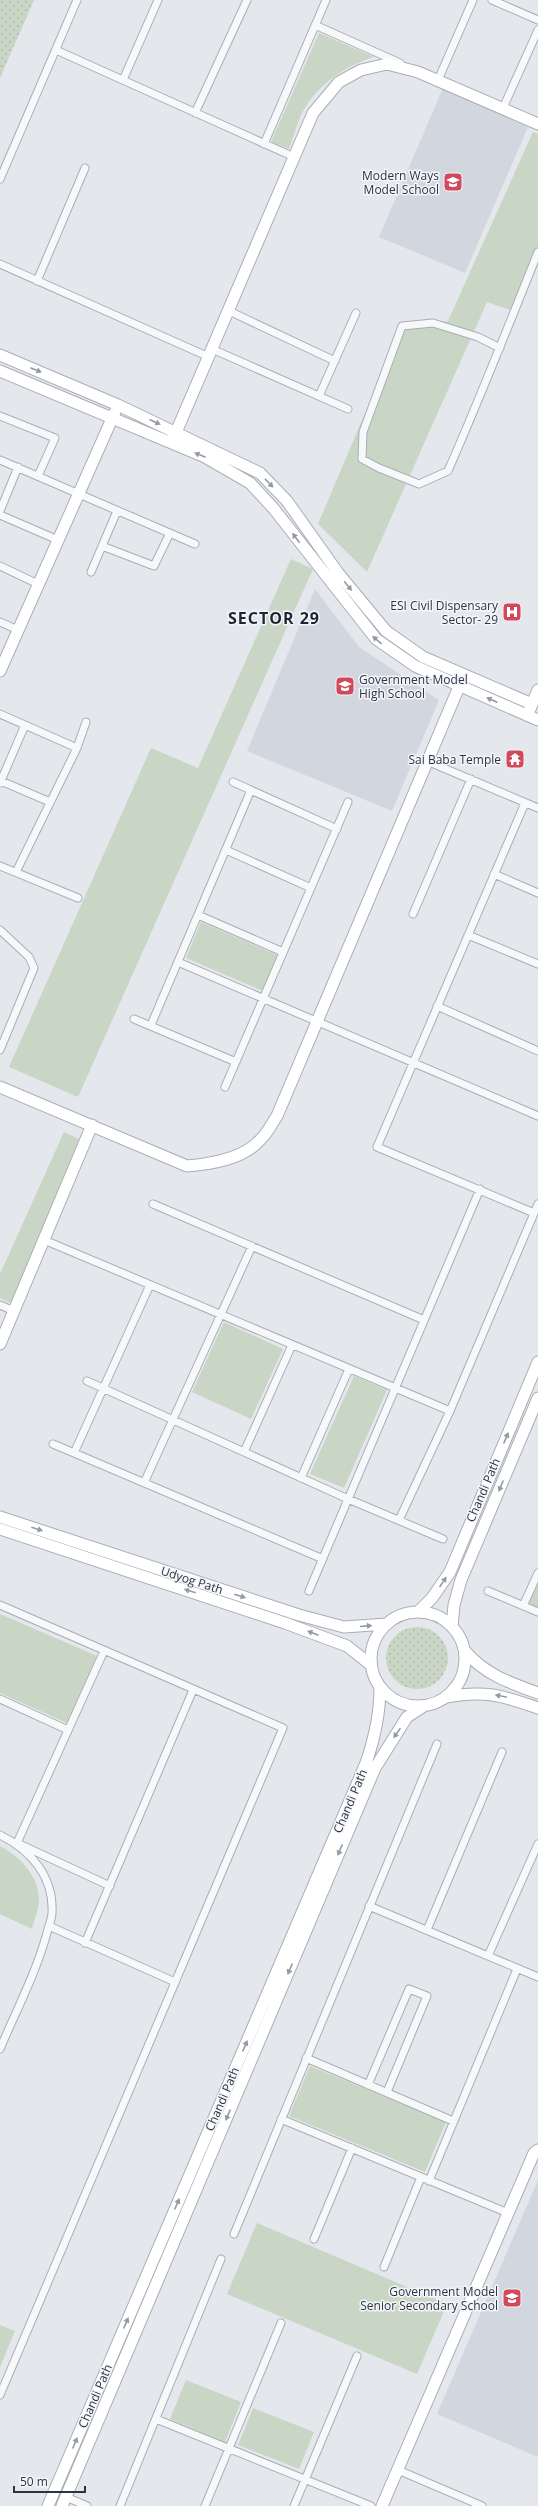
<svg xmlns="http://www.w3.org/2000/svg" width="538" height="2506" font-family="'Open Sans',sans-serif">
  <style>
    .built { fill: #d2d6de }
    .grass { fill: url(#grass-dots) }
    .park { fill: #c9d6c5 }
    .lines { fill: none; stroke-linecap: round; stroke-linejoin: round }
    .street-casing { stroke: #a9aeb7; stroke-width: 9 }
    .secondary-casing { stroke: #a9aeb7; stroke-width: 13 }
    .street { stroke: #f7f8fa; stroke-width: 7 }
    .secondary { stroke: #fff; stroke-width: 11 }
    .oneway { fill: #959aa2 }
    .labels { text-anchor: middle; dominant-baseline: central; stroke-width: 3; stroke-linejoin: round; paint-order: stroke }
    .poi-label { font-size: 12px; fill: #2b3445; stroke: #f4f6f9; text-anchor: end }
    .street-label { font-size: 12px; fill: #2b3445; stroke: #f4f6f9 }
    .district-label { font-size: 16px; font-weight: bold; letter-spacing: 1px; fill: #1d2536; stroke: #f4f6f9 }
  </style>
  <defs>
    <pattern id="grass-dots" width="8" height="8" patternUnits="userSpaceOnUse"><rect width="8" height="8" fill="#c9d6c5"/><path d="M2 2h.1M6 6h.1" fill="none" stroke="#adb8ab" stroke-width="1.8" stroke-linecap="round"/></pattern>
  </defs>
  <rect width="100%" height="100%" fill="#e4e7ec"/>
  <path class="built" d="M443,88l85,39 -63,146 -86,-36z
    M315,589l44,58 80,53 -47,111 -145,-60z
    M538,2180v277l-101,-43z"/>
  <path class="grass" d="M0,0h34l-34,78z
    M386 1658a31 31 0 1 1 62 0a31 31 0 1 1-62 0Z"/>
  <path class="park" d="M319,33l55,24c-27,8 -52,25 -68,49 -8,12 -12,30 -17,43l-18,-7z
    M533,132l5,2v131l-22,47 -29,-10 -120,270 -49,-48 84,-198 46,-5z
    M291,559l22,10 -235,528 -69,-30 142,-319 47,20z
    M201,922l78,34 -16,35 -77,-33z
    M64,1132l17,8 -70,163 -11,-5v-24z
    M224,1322l59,27 -32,70 -59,-27z
    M354,1376l33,14 -43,98 -34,-14z
    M538,1577v32l-11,-5z
    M0,1614l97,42 -30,67 -67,-30z
    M0,1846c19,10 38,29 39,52 0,10 -5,22 -7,31l-32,-15z
    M310,2066l136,56 -21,50 -136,-56z
    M257,2223l190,81 -30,70 -190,-80z
    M0,2325l15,6 -15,36z
    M186,2380l55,22 -16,40 -55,-23z
    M253,2408l61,24 -15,37 -61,-24z"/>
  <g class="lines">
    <g class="street-casing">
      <path id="street" d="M492,0l46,20
        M315,25l85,38
        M56,50l238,107
        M123,80l35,-80
        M438,80l35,-80
        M503,108l35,-78
        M195,113l52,-113
        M264,144l62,-144
        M0,179l77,-179
        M0,264l209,93
        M37,281l48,-113
        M229,311l106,50
        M500,348l-22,-11 -45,-14 -31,3 -39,106 -1,27 17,9 40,16 29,-13c32,-73 61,-146 90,-219
        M212,349l136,60
        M319,396l37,-83
        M0,416l55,22 -17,38
        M0,460l195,84
        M0,511l18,-44
        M0,515l58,25
        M102,546l52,20 15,-31
        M0,566l38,18
        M91,572l26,-61
        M0,622l18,8
        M0,714l77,34
        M427,761l111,47
        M1,781l49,21
        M233,782l104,47
        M0,783l25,-58
        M525,803l-148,344 157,66
        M226,850l85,38
        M0,866l78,32
        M16,872l61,-124 9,-26
        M494,874l44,19
        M413,914l58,-135
        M198,915l85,37
        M0,930l29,27 5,11 -34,82
        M468,935l70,29
        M178,962l360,154
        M437,1006l101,45
        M134,1019l102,43
        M151,1025l100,-235
        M225,1087l123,-285
        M153,1204l271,116
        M44,1240l406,171
        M0,1305l14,6
        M87,1381l261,118 95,40
        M53,1444l270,115
        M244,1452l48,-107
        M74,1453l76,-168
        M301,1478l48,-109
        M144,1483l108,-237
        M399,1520l51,-109 88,-207
        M309,1591l171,-402
        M488,1591l50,21
        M0,1605l283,123 -283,667
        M523,1606l15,-33
        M104,1651l-87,192 93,43
        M0,1699l68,31
        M0,1835c31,15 54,42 52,78 0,6 -4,14 -5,20 -11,40 -31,78 -47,116
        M369,1906l169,71
        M49,1926l126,56
        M427,1930l75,-178
        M85,1943l108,-253
        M488,1956l50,-112
        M306,2058l147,63
        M368,2085l41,-96 18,7 -40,96
        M281,2119l227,94
        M429,2181l88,-212
        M234,2234l203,-490
        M314,2239l38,-91
        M384,2267l37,-90
        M156,2419l215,87
        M398,2470l84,36
        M66,2497l21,9
        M120,2506l101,-247
        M205,2506l76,-183
        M294,2506l63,-150"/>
    </g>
    <g class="secondary-casing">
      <path id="secondary" d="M0,355l118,50 142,68 27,28 51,72 48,58 37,26 109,47
        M0,371l205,86 45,26 24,26 102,130 39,27 123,54
        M174,437l139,-324 26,-31 22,-12 26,-6 31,8 120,52
        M0,671l115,-259
        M530,709l8,-19
        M0,1087l187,79c25,-2 57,-7 74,-27 7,-7 11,-16 16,-23l187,-441
        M0,1344l92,-219
        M0,1517l299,98 45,12 43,-3
        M0,1529l285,94 62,23 24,19
        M418,1612l14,-14 18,-26 88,-210
        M371 1659a47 47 0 1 1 94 0a47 47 0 1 1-94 0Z
        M452,1627l2,-22 7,-25 77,-182
        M465,1651c19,23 45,32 73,42
        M446,1697c38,-7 55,-2 92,11
        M48,2506l318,-743c9,-26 14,-49 14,-76
        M62,2506l313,-738 32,-51 17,-11
        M382,2506l152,-353 4,-3"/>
    </g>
    <use href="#street" class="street"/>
    <use href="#secondary" class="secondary"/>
  </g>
  <defs><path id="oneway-solid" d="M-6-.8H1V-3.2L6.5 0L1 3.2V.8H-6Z"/></defs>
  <g class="oneway">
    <use href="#oneway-solid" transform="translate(36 370) rotate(23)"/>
    <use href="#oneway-solid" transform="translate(155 422) rotate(25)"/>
    <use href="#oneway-solid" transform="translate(200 455) rotate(-157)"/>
    <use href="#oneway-solid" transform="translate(269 483) rotate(46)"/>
    <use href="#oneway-solid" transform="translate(296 538) rotate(-127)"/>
    <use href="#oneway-solid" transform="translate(348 586) rotate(51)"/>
    <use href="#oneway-solid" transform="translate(377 640) rotate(-139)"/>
    <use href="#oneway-solid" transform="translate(492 700) rotate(-156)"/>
    <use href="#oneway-solid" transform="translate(506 1438) rotate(-67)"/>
    <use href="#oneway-solid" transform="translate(501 1486) rotate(113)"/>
    <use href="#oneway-solid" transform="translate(37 1529) rotate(18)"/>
    <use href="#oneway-solid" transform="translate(443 1582) rotate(-56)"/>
    <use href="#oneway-solid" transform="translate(190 1591) rotate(-162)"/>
    <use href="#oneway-solid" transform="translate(240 1596) rotate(18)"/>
    <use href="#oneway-solid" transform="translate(366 1626) rotate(-5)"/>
    <use href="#oneway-solid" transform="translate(313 1633) rotate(-159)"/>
    <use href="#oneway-solid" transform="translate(501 1696) rotate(-168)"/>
    <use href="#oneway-solid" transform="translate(397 1733) rotate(125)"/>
    <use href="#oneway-solid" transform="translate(340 1850) rotate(113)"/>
    <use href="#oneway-solid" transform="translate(290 1969) rotate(113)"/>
    <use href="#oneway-solid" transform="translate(245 2046) rotate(-67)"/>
    <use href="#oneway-solid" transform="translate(228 2115) rotate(113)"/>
    <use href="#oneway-solid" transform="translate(177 2204) rotate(-67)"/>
    <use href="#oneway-solid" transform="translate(126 2323) rotate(-67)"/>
    <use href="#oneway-solid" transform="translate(75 2443) rotate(-67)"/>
  </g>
  <defs>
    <g id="school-square" transform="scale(1)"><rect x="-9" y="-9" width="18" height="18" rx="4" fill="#d1495b" stroke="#f4f6f9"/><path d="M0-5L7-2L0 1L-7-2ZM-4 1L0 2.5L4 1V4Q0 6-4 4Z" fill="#fff"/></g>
    <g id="hospital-square" transform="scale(1)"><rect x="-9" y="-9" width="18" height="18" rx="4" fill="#d1495b" stroke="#f4f6f9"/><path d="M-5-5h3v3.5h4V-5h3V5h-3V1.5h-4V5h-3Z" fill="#fff"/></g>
    <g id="temple-square" transform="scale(1)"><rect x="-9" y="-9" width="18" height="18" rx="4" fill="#d1495b" stroke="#f4f6f9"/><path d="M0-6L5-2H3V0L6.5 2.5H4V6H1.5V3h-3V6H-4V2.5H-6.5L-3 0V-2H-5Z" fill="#fff"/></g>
  </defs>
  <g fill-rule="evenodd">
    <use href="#school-square" x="453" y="182"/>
    <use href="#hospital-square" x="512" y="612"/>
    <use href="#school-square" x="345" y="686"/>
    <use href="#temple-square" x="515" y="759"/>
    <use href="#school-square" x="512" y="2298"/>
  </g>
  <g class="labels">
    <g class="poi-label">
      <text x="439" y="175">Modern Ways<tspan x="439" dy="14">Model School</tspan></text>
      <text x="498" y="605">ESI Civil Dispensary<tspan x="498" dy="14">Sector- 29</tspan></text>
      <text x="359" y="679" text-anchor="start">Government Model<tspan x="359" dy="14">High School</tspan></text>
      <text x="501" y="759">Sai Baba Temple</text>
      <text x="498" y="2291">Government Model<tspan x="498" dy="14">Senior Secondary School</tspan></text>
    </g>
    <g class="street-label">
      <text transform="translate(483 1490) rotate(-67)">Chandi Path</text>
      <text transform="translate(192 1580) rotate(18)">Udyog Path</text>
      <text transform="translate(350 1801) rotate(-67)">Chandi Path</text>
      <text transform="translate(222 2099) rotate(-67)">Chandi Path</text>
      <text transform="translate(95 2396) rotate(-67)">Chandi Path</text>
    </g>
    <g class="district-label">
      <text x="274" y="618">SECTOR 29</text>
    </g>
  </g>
  <path d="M14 2486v6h71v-6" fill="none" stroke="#2b3445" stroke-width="2"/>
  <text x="20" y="2486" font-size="12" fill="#2b3445" stroke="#f4f6f9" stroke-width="3" paint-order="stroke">50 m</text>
</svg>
